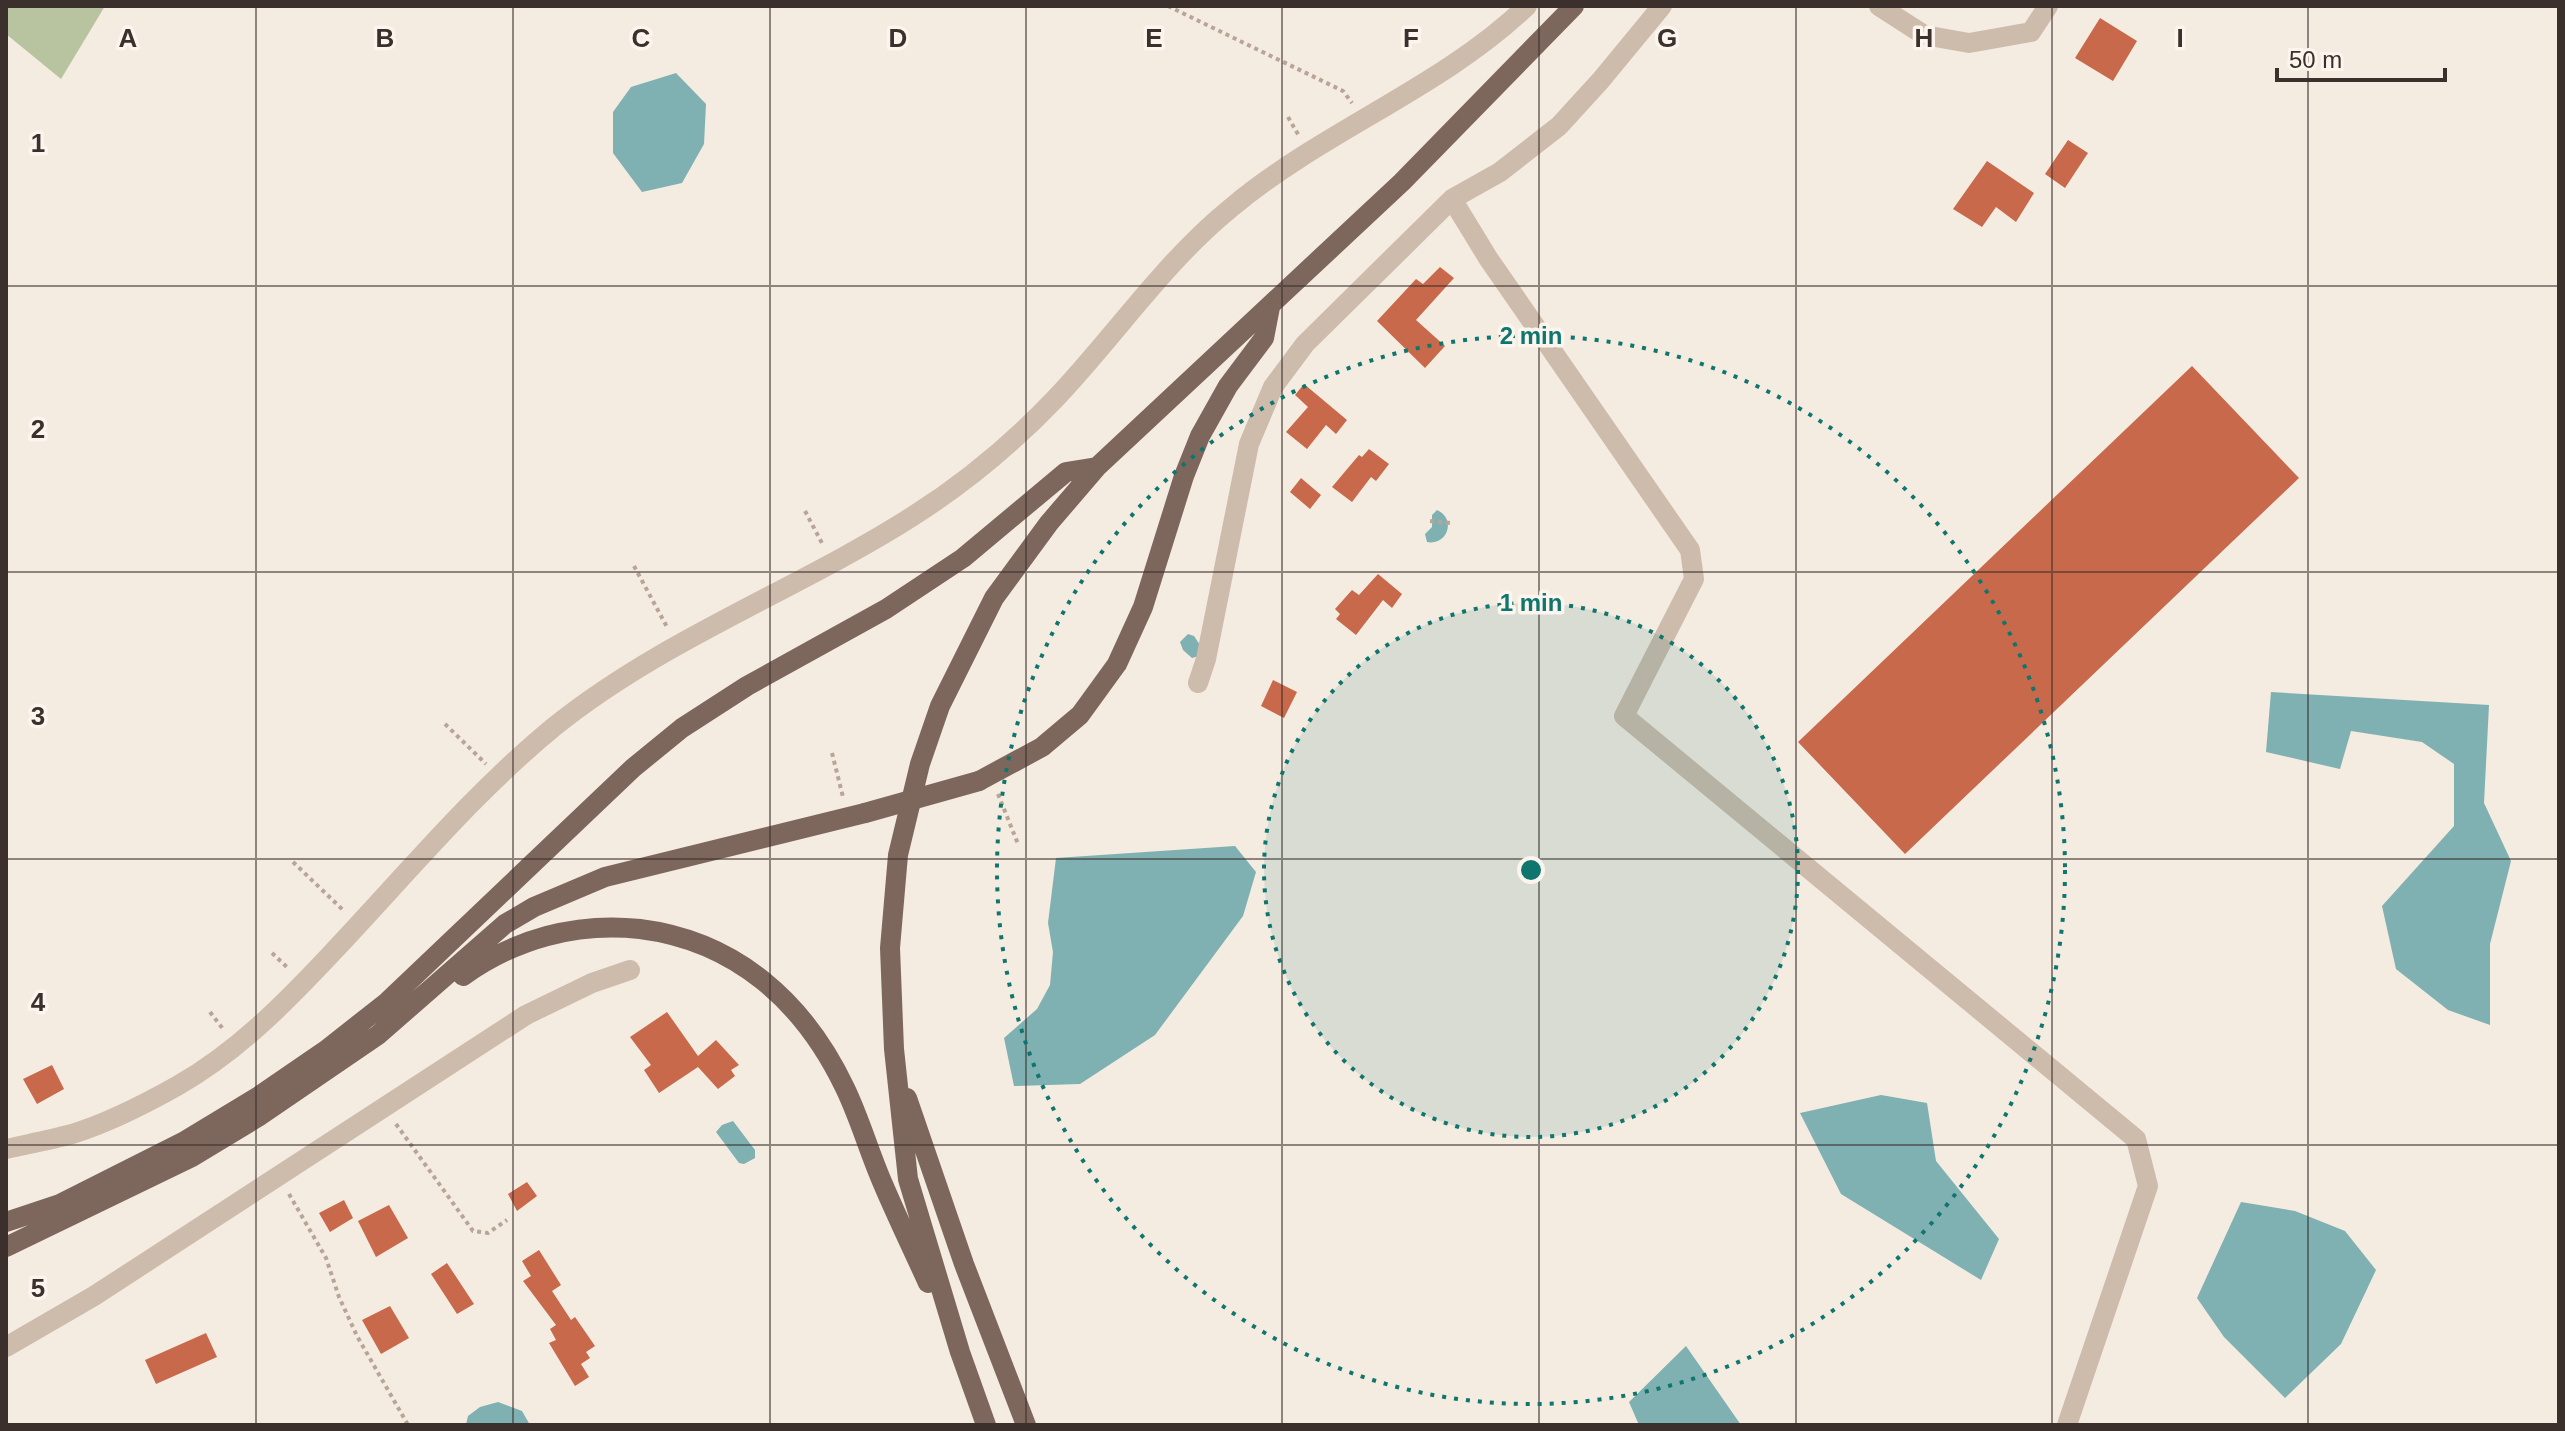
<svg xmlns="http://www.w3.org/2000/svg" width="2565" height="1431" font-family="Helvetica,sans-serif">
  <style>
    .green { fill: #b8c4a0 }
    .water { fill: #7fb0b2 }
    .building { fill: #c8694b }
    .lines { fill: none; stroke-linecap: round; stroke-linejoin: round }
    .path { stroke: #b9a596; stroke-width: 4; stroke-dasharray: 4 4; stroke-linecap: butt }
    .minor { stroke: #cdbbac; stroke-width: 20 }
    .major { stroke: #7d675c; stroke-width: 20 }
    .major-bridge { stroke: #7d675c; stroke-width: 20 }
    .grid { fill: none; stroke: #3b302b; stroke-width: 2; stroke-opacity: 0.55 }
    .ring { fill: none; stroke: #0f766e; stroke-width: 4; stroke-dasharray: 4 8 }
    .grid-label { font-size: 26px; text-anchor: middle; font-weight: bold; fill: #3b302b; stroke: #fbf5ee; stroke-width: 7; stroke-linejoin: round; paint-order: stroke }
    .centre { fill: #0f766e; stroke: #fbf5ee; stroke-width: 4 }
    .ring-label { font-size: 24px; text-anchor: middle; font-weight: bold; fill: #0f766e; stroke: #fbf5ee; stroke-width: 7; stroke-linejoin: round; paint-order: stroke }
  </style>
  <rect width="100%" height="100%" fill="#f4ebe1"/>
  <path class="green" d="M6,6h99l-44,73 -55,-45z"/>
  <path class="water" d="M676,73l30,31 -2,40 -22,39 -40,9 -29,-39v-41l18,-25z
    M1437,510c20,9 10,36 -10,32l-2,-8 7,-7v-12z
    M1188,634l6,2 10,15 -5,5 -7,2 -9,-8 -3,-8z
    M2271,692l218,13 -5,98 27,58 -21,83v81l-42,-15 -52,-41 -14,-63 72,-80v-62l-32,-22 -71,-11 -11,38 -74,-17z
    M1235,846l21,26 -13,44 -88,119 -75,49 -66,2 -10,-48 33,-29 13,-24 3,-33 -5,-29 8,-65z
    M1881,1095l46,8 9,58 63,78 -18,41 -140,-86 -41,-81z
    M733,1121l22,29v8l-11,6 -5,-1 -23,-31 6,-7z
    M2241,1202l54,9 50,20 31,39 -35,74 -56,54 -61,-61 -27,-39z
    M1686,1346l55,79h-102l-10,-23z
    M498,1402l24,9 8,14h-64l2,-9 12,-9z"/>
  <path class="building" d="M2100,18l37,23 -24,40 -38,-23z
    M2068,140l20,13 -23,35 -20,-14z
    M1987,161l47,32 -18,29 -20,-15 -14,20 -29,-18z
    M1440,267l14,11 -38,42 29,26 -20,22 -48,-47 39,-42 7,5z
    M2192,366l107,112 -394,376 -107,-112z
    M1304,384l43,36 -11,14 -10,-9 -19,24 -21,-17 22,-25 -13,-12z
    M1369,449l20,15 -13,17 -5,-4 -19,25 -20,-15 27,-32 3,2z
    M1301,478l20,17 -11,14 -20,-17z
    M1378,574l24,20 -10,14 -9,-8 -27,35 -20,-16 4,-5 -5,-5 17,-19 7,5z
    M1273,680l24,12 -13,26 -23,-12z
    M667,1012l31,44 18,-16 23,25 -8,5 4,6 -17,13 -20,-22 -39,26 -15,-23 7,-5 -21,-28z
    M52,1065l12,24 -27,15 -14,-25z
    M527,1182l10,14 -20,15 -9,-17z
    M344,1200l9,18 -23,14 -11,-19z
    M389,1205l19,33 -32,19 -18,-36z
    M539,1250l22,35 -9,6 19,29 4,-3 20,29 -9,6 4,6 -9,6 8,13 -14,9 -26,-43 7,-3 -6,-11 6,-4 -33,-44 8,-5 -9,-15z
    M447,1263l27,41 -17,10 -26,-40z
    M390,1306l19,32 -28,16 -19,-34z
    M206,1333l11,24 -61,27 -11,-24z"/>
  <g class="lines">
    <path class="path" d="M1168,6l175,85 9,12
      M1288,117l11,19
      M805,511l18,34
      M1430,521l20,2
      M634,566l33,61
      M445,724l41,40
      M832,753l11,44
      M998,794l20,50
      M293,862l50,48
      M272,953l16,15
      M210,1012l13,17
      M396,1124l77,107 15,2 19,-13
      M289,1194l37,64 13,39 18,39 51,89"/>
    <path class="minor" d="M1879,6l45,29 45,8 62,-11 17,-26
      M1452,199l36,59 202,292 4,29 -70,137 512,423 12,47 -81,239
      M1198,683l8,-24 43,-215 24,-57 32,-43 147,-145 48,-27 59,-46 42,-46 61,-74
      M6,1149c22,-5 44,-9 66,-15 36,-11 73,-30 105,-48 60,-34 108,-83 154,-132 73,-77 142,-161 224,-228 108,-87 242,-136 358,-210 52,-33 100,-73 142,-117 60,-63 109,-137 177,-192 92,-77 208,-118 295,-201
      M6,1347l88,-51 432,-281 66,-32 38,-13"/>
    <path class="major" d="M979,781l63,-34 38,-32 37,-51 26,-57 41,-131 16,-40 28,-50 36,-48 6,-31
      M463,976c52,-37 113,-54 177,-47 96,12 164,73 205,159 15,31 24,64 38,96 14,33 30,66 45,99
      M907,1098l57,166 62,161
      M6,1222l54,-18 123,-62 76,-46 67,-46 61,-48 246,-234 49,-40 65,-42 139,-77 77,-51 103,-86 31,-5
      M6,1247l186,-90 66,-40 120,-82 127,-111 29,-17 71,-30 260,-64
      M986,1425l-26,-73 -52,-173 -14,-130 -4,-101 8,-93 22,-91 20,-58 54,-108 55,-75 48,-56 305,-285 172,-176"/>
    <path class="major-bridge" d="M865,813l114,-32"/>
  </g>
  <path class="grid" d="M256,6v1419M513,6v1419M770,6v1419M1026,6v1419M1282,6v1419M1539,6v1419M1796,6v1419M2052,6v1419M2308,6v1419M6,286h2553M6,572h2553M6,859h2553M6,1145h2553"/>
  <circle cx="1531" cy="870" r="267" fill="#0f766e" fill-opacity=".12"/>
  <g class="ring">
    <circle cx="1531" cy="870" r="267"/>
    <circle cx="1531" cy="870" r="534"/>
  </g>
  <g class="grid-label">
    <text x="128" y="47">A</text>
    <text x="385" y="47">B</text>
    <text x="641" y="47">C</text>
    <text x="898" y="47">D</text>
    <text x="1154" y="47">E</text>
    <text x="1411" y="47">F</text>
    <text x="1667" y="47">G</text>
    <text x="1924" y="47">H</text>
    <text x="2180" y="47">I</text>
    <text x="38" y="152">1</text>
    <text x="38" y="438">2</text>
    <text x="38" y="725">3</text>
    <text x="38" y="1011">4</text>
    <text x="38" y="1297">5</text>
  </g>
  <circle cx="1531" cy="870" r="12" class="centre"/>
  <g class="ring-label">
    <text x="1531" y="344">2 min</text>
    <text x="1531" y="611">1 min</text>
  </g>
  <rect width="2565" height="1431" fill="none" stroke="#3b302b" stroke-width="16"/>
  <path d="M2277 68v12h168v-12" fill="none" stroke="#3b302b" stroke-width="4"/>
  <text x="2289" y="68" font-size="24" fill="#3b302b" stroke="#fbf5ee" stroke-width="6" paint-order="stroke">50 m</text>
</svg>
